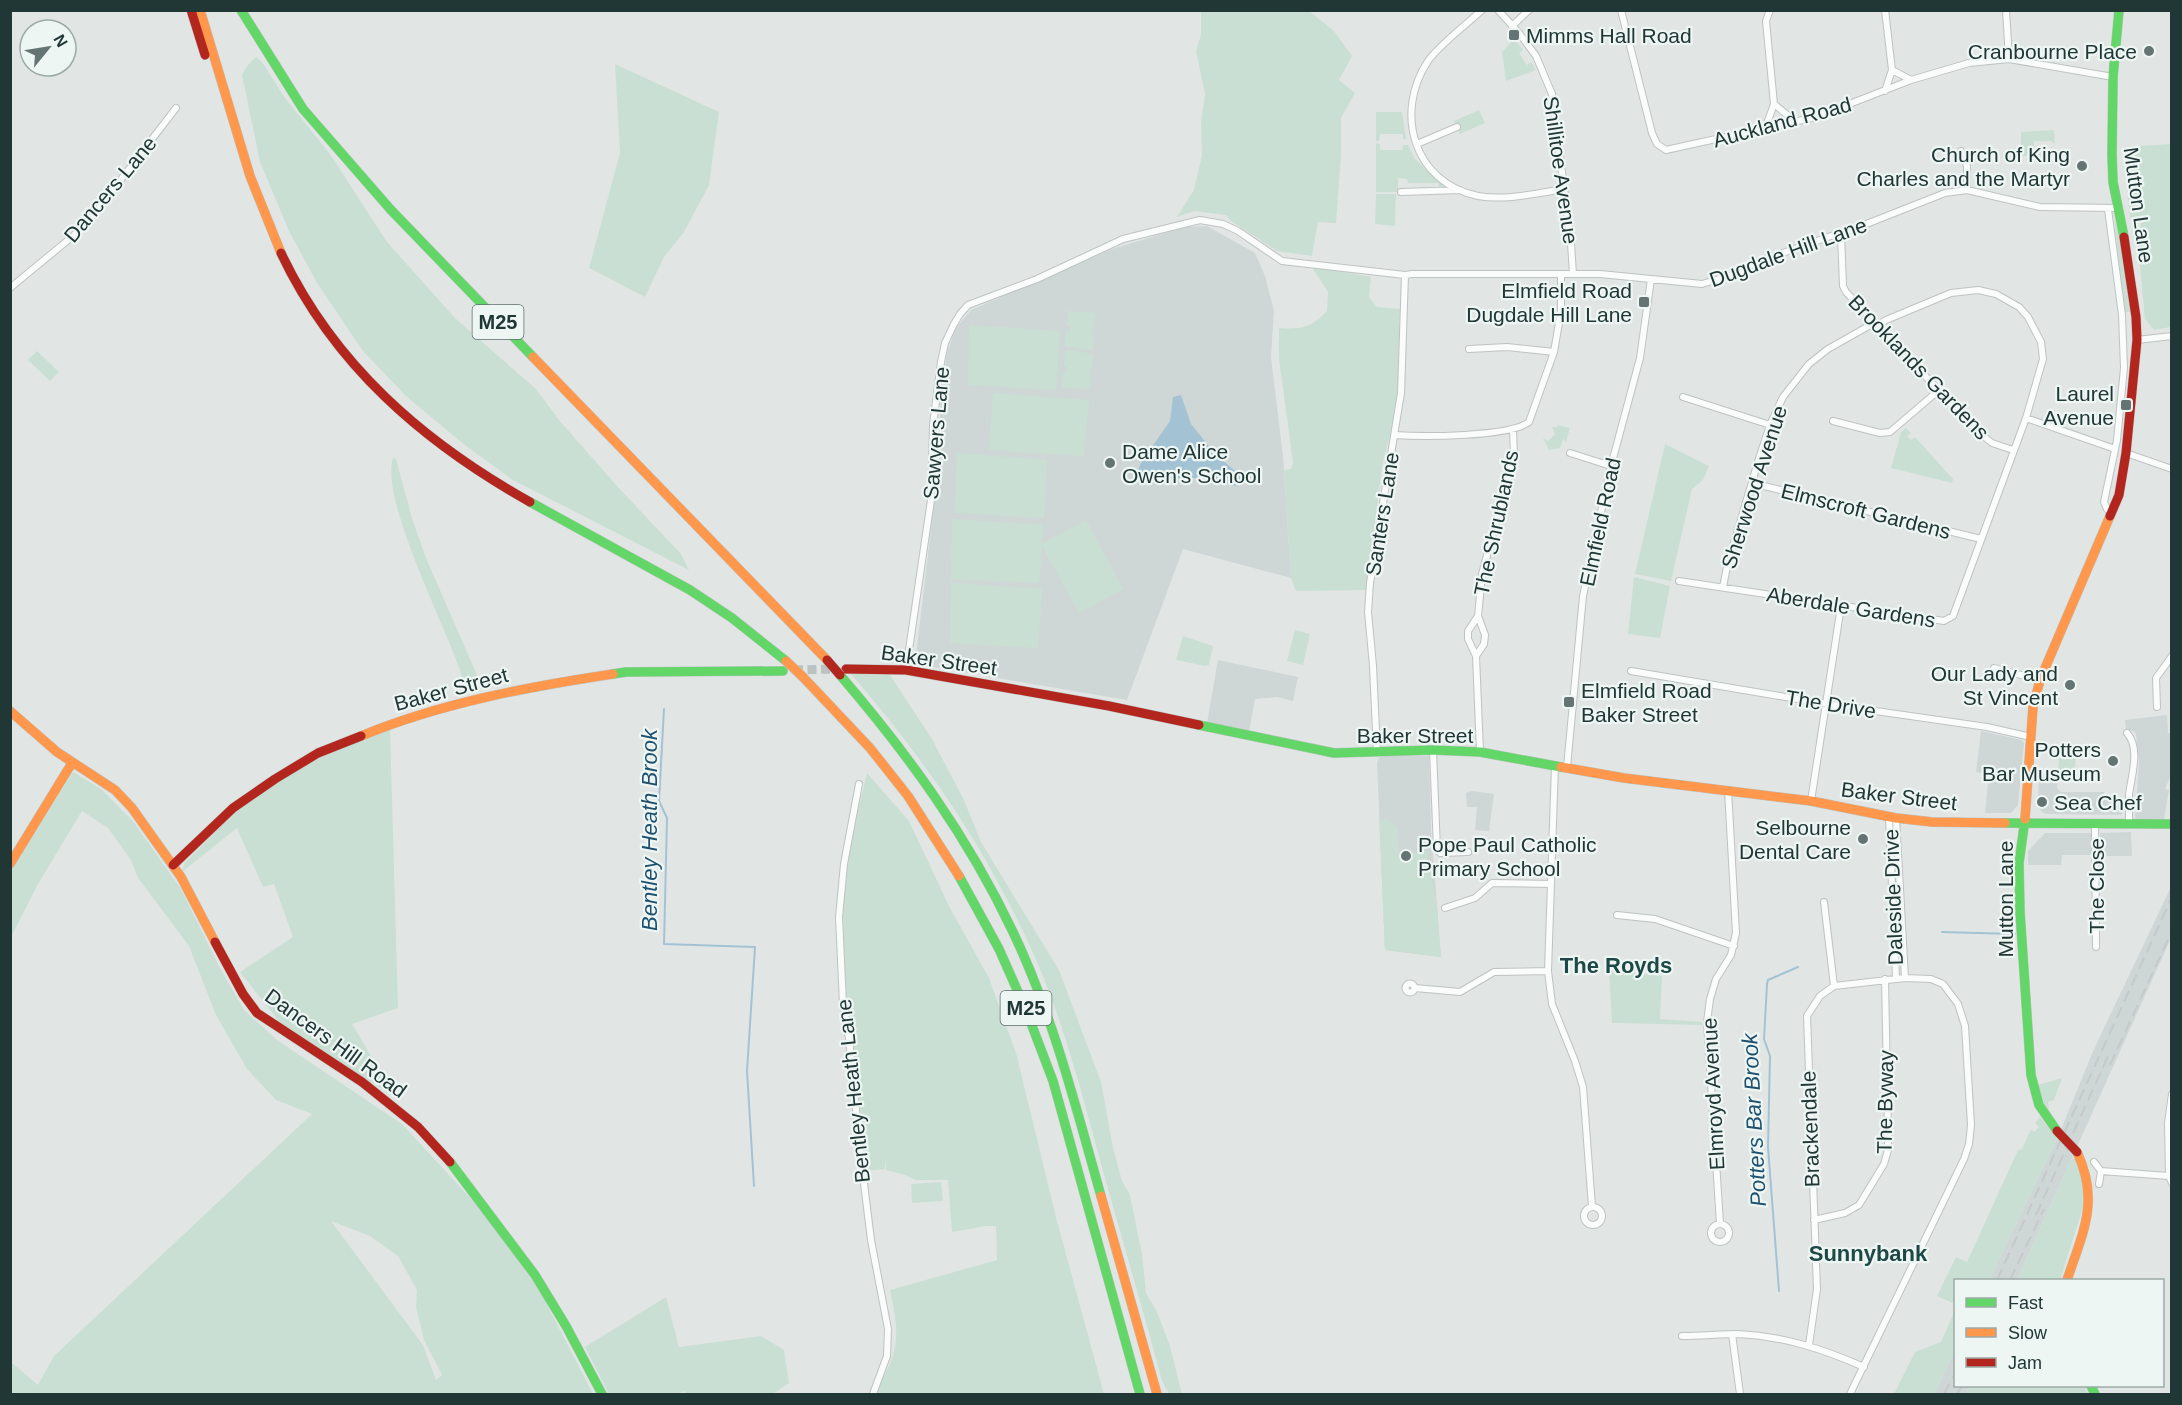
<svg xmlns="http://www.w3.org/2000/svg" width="2182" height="1405" font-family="Arial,sans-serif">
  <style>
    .built { fill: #ced7d5 }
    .green { fill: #cadfd4; fill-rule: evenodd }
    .water { fill: #a3c3d4 }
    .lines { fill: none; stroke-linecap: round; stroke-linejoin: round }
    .stream { stroke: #a3c3d4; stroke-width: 2 }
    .secondary-tunnel { stroke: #bac3c2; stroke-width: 9; stroke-dasharray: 9 4.5; stroke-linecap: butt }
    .street-casing { stroke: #bec3c2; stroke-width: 8 }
    .fast-casing { stroke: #bdc4c2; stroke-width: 10 }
    .slow-casing { stroke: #bdc4c2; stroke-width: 10 }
    .jam-casing { stroke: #bdc4c2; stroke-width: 10 }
    .street { stroke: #fafbfb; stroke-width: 6 }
    .fast { stroke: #63d668; stroke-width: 9 }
    .slow { stroke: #ff974d; stroke-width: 9 }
    .jam { stroke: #b3261e; stroke-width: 9 }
    .rail { stroke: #c5c9c9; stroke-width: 2; stroke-dasharray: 12 6; stroke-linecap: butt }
    .slow-bridge-casing { stroke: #bdc4c2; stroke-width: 10; stroke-linecap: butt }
    .jam-bridge-casing { stroke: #bdc4c2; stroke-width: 10; stroke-linecap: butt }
    .slow-bridge { stroke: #ff974d; stroke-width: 9 }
    .jam-bridge { stroke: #b3261e; stroke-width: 9 }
    .poi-dot { fill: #647473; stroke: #eef6f3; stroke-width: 2 }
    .labels { text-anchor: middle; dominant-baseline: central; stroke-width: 4.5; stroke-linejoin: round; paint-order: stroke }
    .shield { fill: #eef6f3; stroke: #5e706f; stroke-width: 1.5 }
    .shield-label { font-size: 20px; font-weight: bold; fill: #203736 }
    .poi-label { font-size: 21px; fill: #203736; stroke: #eef6f3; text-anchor: end }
    .street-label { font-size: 21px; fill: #203736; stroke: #eef6f3 }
    .water-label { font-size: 22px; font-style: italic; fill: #1e516f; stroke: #eef6f3 }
    .neighbourhood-label { font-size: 22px; font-weight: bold; fill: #1e4846; stroke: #eef6f3 }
  </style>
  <rect width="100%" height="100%" fill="#e1e6e5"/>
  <path class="built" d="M1207,226l48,27 10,23 9,35 -3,46 12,99 8,122 -108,-29 -56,151 -212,-36 19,-160 7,-109 6,-42 9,-25 15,-18 141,-61 73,-22z
    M1218,660l80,17 -5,24 -16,-4 -22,2 -6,33 -42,-9z
    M2167,715l1,18h3l1,40 -7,16 4,1 -5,29 -29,1 4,-57 -3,-29 -2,-3 -8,-1 -1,-10z
    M1981,731l41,9 2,3 -6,62 -7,8h-26l4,-39 -13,-2z
    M1395,755l34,1 2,74 10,127 -56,-7 -8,-188 3,-5z
    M2039,774l19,1 -1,13 4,4h43v8h17l2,12 -2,3 -74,-1 -5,-2 -4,-5z
    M1472,791l22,3 -5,37 -14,-1 2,-23h-10l-1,-14z
    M2131,832l1,24h-32v-23z
    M2045,833h47v22h-30l-1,10h-33v-14z
    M2171,887v51l-154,342h-28l68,-141 37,-90z
    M1955,1350l1,36h13l-4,8h-31z"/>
  <path class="green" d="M1201,11h108l25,20 18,25 -13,24 16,13 -14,25v37l-5,68 -18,-1 -6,34 -35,-5 -46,-30 -5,-6 -32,-4 -17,6 17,-27 8,-35 -1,-33 4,-28 -9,-43 5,-16z
    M1514,39l9,11 -4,3 8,12 4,-3 5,8 -30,11 -4,-29z
    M256,57l6,5 23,36 45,56 57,88 68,76 81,71 23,31 58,66 64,68 8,16 -176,-90 -47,-34 -59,-49 -44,-46 -46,-68 -28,-52 -29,-69 -18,-87 6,-10z
    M615,64l104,48 -10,73 -25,47 -20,25 -19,40 -56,-29 31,-115z
    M1479,110l6,13 -25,11 -6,-13z
    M1376,112h26l4,27h-3v-5h-23l-1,7h-3z
    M2054,130l1,13h-3v-2h-18v7l7,7 -20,1v-24z
    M1376,143l4,1v6h22l1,-5h5l7,14 31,29h-7l-1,-5h-30l-1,-4 -9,-1v14h-22z
    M2171,144v183l-17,3 -9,-11 -8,-83 5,-15 7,-4 -19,1 -7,-71z
    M1376,194h20l-1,32 -20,-2z
    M2114,217l8,31 8,64h-6z
    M1316,267l55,10 -2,20 8,10 23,2 -3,99 -15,58 -15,124 -71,1 -5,-13 -7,-108 7,-1 2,-6 -14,-104v-31c21,2 33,-1 48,-17l1,-19 -15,-23z
    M1068,311l28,2 -4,20 2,1 -1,14 -2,2 -26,-4 1,-14h4l1,-6h-4z
    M969,325l91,6 -4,59 -88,-5z
    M1068,350l25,4 -1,14h-3v6h2l-1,15 -28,-2 1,-15h3l1,-5 -3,-1 1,-14z
    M37,351l22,21 -9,9 -22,-21z
    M993,393l96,7 -5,56 -95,-6z
    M1558,425l12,3 -4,14 -3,-3 -3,9 -11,2 -6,-12 5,3 7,-7 -3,-7h5z
    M1906,428l5,5 -4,3 4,4 4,-3 38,42 -1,4 -61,-15 10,-36z
    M1665,444l44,22 -6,14 -11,9 -21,92 -36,-7z
    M957,453l90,7 -3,58 -89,-5z
    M393,458l3,1 16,59 14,40 51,117 8,6 -27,3 4,-8c-14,-46 -83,-177 -69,-218z
    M952,519l91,6 -1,19 44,-24 37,69 -44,24 -37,-67 -3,37 -88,-4z
    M1634,577l36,9 -10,52 -32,-4z
    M951,583l91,6 -4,59 -88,-5z
    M1295,630l15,4 -7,31 -16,-4z
    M1183,636l30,10 -4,19 -4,1 -29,-6z
    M851,674l39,1 42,64 32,61 17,42 78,128 42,112 12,66 9,33 8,14 12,59 4,39 11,19 13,34 12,48h-13l-7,-13c-17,-64 -36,-128 -54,-192 -22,-79 -41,-159 -74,-234 -48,-107 -107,-193 -183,-281z
    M390,728l8,280 -46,16 44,74 -114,-73 -42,-53 53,-35 -19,-53 -11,3 -26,-59 -55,44 2,-8c29,-29 57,-61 92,-84 35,-22 75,-36 114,-52z
    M2060,744l16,1 -1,27 -17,2z
    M73,772l28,17 32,32 48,68 39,79 24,42 33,30 125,84 84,91 55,78 52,101h-582v-32l27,23 16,-29 258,-242 -36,-14 -29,-31 -31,-54 -27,-69 -51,-68 -7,-18 -23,-32 -26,-17 -44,73 -27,53 -1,-64zM331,1221l39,15 28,20 19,34 -1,17 8,33 18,35 -6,5 -13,-35z
    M867,773l42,48 41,87 39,70 27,75 41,168 47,173h-226c2,-14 11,-25 15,-39 7,-21 1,-44 -3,-65l107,-30 -1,-34h-9l-35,6 -4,-52h-33l-10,-5 -19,-5v-14l-1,13 -18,2 -13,-117 -8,-48 -3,-96 6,-61z
    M1387,819l10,8 2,27 28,-3 10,59 4,47 -56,-7 -6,-130z
    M1609,970l53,6 -2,43 42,3 1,3 -91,-2z
    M2062,1078l-8,22 -6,2 1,10 6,8 -11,-17 -6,-18z
    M2040,1117l17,22 -68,141h-33l-1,24 -18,-8 19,-39 11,5 51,-112 4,-1 9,-20 3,3 5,-5 -4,-4z
    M2072,1158l3,1 7,21 3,21 -25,79h-43z
    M941,1182l2,19 -31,2 -1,-19z
    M666,1297l13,50 82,-11 23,14 5,33 -16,11h-87l-1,-3 -9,3h-67l-24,-47z
    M1955,1310v40l-21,44h-40l21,-42 26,-10z
    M1969,1386h114l6,8h-124z"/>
  <path class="water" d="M1181,395l10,29 25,31 23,19 2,6 -5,6 -38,-8 -55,1 -6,-6 4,-10 29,-42 3,-24z"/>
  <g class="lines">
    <path class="stream" d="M664,709l-5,92 8,17 -3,126 91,3 -8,124 7,115
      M1942,932l73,2
      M1779,1291l-11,-144 2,-91 -6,-17 3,-55 1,-4 30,-13"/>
    <path class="secondary-tunnel" d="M794,670l43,-1"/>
    <g class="street-casing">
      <path id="street" d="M1482,10c-15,14 -43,35 -54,51 -34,51 -15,122 50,135 28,5 59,-3 87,-7
        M1498,10l21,23 17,23 16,38 19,149 2,31
        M1621,10l31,123 5,11 9,6 150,-33 95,-37 58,-17 40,-4 104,18
        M2006,10l3,49
        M1512,26l17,-16
        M1892,70l19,10
        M1885,91l7,-21 -7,-60
        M1774,104l22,18
        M1765,129l9,-25 -8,-83 4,-11
        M1417,144l40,-17
        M1961,151l6,15v24
        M1401,192l59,-2
        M2108,209l14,106 2,53 -7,72 -13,62 3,7 6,3
        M1841,234l2,52 3,6 130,138 16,13 21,7
        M10,288l63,-52 23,-24 80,-104
        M2137,340l35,-4
        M1469,349l38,-2 47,5
        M1683,397l87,28
        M2026,418l89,31
        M1833,421l47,12 10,-1 48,-41
        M1395,435c26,2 115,2 134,-13l25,-70 7,-41v-36
        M1570,453l41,13
        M2126,453l46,16
        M1752,483l229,56
        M1679,581l265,40 9,-5 73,-198 17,-59 -2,-17 -13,-25 -9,-10 -23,-13 -18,-4 -27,3 -65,27 -9,6
        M1723,587l4,-20 30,-102 13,-40 13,-28 26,-33 19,-15 46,-26
        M1478,616l-10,15v8l8,17 4,96
        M1476,656l8,-12 1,-9 -7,-19 4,-42 32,-119 -1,-25
        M1994,668l46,12
        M906,670l25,-170 2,-75 8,-63 4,-19 9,-19 6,-10 8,-9 69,-26 86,-40 77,-19 23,4 15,7 44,30 123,14 7,-1h188l102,10 30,-9 28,-14 71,-25 10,-2 104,-41 22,-3 73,17 77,1
        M1631,671l196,33 160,23 44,10
        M2157,707l-1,-29 16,-22
        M2127,733c14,15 4,44 2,62 0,9 0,19 0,29
        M1433,750l4,100 3,3 28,-1
        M1377,752l-4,-86 -5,-54 2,-29 31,-190 4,-118
        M1555,765l-7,206 4,33 23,57 8,26 9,120
        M1567,767l16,-171 28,-130 29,-108 11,-79
        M859,784l-15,80 -5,53 4,87 6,34 11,113 11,89 17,89 -1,27 -14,38
        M1811,801l30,-195
        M1889,816l7,162
        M1896,818l9,160
        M2095,824l1,123
        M1824,902l10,84
        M1445,908l30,-10 17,-15 59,1
        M1617,915l38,4 79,27
        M1405.5 988a4.5 4.5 0 1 1 9 0a4.5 4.5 0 1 1-9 0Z
        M1415,988l45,4 34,-20 54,-1
        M2172,1094l-4,29 1,53 3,7
        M2094,1162l7,9 68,5
        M2099,1184l2,-13
        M1584 1216a9 9 0 1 1 18 0a9 9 0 1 1-18 0Z
        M1814,1220l31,-7 14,-8 25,-41 4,-14v-17l-3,-154
        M1720,1224l-13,-202 3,-23 6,-20 15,-24 5,-22 -8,-143
        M1711 1233a9 9 0 1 1 18 0a9 9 0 1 1-18 0Z
        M1732,1334l8,60
        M1682,1336c19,0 38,-2 56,-2 45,2 85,15 126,33
        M1809,1345l8,-56 -10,-273 13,-20 14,-10 71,-8 26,1 12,5 15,20 7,22 6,99 -2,19 -5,15 -114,235"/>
    </g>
    <g class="fast-casing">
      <path id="fast" d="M241,10l62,99 88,101 142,147
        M2119,10l-6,67 -1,78 1,27 11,55
        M530,502l160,88 42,28 54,43
        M613,674l13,-2 157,-1
        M840,675c68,79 128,162 173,257 40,84 63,175 88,264
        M1199,725l135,28 99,-3 47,2 81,15
        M2025,819l-6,44 1,49 11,163 8,30 18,26
        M2005,823l167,1
        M959,876l40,73 27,61 27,71 87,313
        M450,1162l85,113 31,51 36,68
        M2091,1386l4,8"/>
    </g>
    <g class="slow-casing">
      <path id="slow" d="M200,10l50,166 31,77
        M533,357l294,303
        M802,676l68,72 38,48 51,80
        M10,711l47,41 58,38 17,18 49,69 34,65
        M361,736c80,-33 166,-49 252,-62
        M1561,767l63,11 187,23 85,17 36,4 73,1
        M2025,819l8,-112 7,-27 70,-164
        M10,864l62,-101
        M1101,1196l56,198
        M2067,1280c16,-48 33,-79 10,-128"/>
    </g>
    <g class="jam-casing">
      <path id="jam" d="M191,10l14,45
        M281,253c53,112 142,189 249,249
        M2110,516l9,-21 7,-42 11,-113 -1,-23 -12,-80
        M846,669l60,1 203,36 90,19
        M173,865l60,-57 42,-29 43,-26 43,-17
        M215,942l28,52 14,19 105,69 56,45 32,35"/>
    </g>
    <use href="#street" class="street"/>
    <use href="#fast" class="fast"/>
    <use href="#slow" class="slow"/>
    <use href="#jam" class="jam"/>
    <path class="rail" d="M2110,1065l62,-134
      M2036,1215l73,-161
      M1997,1280l175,-383
      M2010,1280l34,-71
      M1944,1394l12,-22
      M1957,1394l5,-8"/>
    <g class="slow-bridge-casing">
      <path id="slow-bridge" d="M786,661l16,15"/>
    </g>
    <g class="jam-bridge-casing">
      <path id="jam-bridge" d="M827,660l13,15
        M2057,1131l20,21"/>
    </g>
    <use href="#slow-bridge" class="slow-bridge"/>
    <use href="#jam-bridge" class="jam-bridge"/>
  </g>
  <g class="poi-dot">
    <rect x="1508" y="29" width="12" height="12" rx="3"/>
    <circle cx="2149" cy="51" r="6"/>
    <circle cx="2082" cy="166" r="6"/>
    <rect x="1638" y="296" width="12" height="12" rx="3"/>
    <rect x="2120" y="399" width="12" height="12" rx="3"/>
    <circle cx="1110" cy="463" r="6"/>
    <circle cx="2070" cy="685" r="6"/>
    <rect x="1563" y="696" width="12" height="12" rx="3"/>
    <circle cx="2113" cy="761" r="6"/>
    <circle cx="2042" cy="802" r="6"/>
    <circle cx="1863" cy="839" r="6"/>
    <circle cx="1406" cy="856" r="6"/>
  </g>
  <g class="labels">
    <g class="shield">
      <rect x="472.5" y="305" width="51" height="34" rx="4.5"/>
      <rect x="1000.5" y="991" width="51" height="34" rx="4.5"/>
    </g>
    <g class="shield-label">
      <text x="498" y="322">M25</text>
      <text x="1026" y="1008">M25</text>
    </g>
    <g class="poi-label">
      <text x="1526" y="35" text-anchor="start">Mimms Hall Road</text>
      <text x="2137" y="51">Cranbourne Place</text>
      <text x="2070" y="154">Church of King<tspan x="2070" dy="24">Charles and the Martyr</tspan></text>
      <text x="1632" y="290">Elmfield Road<tspan x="1632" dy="24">Dugdale Hill Lane</tspan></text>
      <text x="2114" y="393">Laurel<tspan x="2114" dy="24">Avenue</tspan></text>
      <text x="1122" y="451" text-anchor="start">Dame Alice<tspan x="1122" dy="24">Owen's School</tspan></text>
      <text x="2058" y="673">Our Lady and<tspan x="2058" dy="24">St Vincent</tspan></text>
      <text x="1581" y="690" text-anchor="start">Elmfield Road<tspan x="1581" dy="24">Baker Street</tspan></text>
      <text x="2101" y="749">Potters<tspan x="2101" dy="24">Bar Museum</tspan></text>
      <text x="2054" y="802" text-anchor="start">Sea Chef</text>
      <text x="1851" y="827">Selbourne<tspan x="1851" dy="24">Dental Care</tspan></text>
      <text x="1418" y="844" text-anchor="start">Pope Paul Catholic<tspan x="1418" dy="24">Primary School</tspan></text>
    </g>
    <g class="street-label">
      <text transform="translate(1782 122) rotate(-15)">Auckland Road</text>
      <text transform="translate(1561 170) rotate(82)">Shillitoe Avenue</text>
      <text transform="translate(110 189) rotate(-50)">Dancers Lane</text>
      <text transform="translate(2139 205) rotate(82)">Mutton Lane</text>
      <text transform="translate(1788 252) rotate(-20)">Dugdale Hill Lane</text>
      <text transform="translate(1919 367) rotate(46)">Brooklands Gardens</text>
      <text transform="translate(936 433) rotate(-85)">Sawyers Lane</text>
      <text transform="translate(1754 487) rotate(-72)">Sherwood Avenue</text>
      <text transform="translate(1866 511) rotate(14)">Elmscroft Gardens</text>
      <text transform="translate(1382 514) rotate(-81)">Santers Lane</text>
      <text transform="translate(1600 522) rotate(-78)">Elmfield Road</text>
      <text transform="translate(1496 523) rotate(-78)">The Shrublands</text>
      <text transform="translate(1851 607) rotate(9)">Aberdale Gardens</text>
      <text transform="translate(939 660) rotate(8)">Baker Street</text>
      <text transform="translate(451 689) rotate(-15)">Baker Street</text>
      <text transform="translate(1831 704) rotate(9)">The Drive</text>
      <text x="1415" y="735">Baker Street</text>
      <text transform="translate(1899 796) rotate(7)">Baker Street</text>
      <text transform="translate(2096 886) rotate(-90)">The Close</text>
      <text transform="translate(1893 897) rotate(-92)">Daleside Drive</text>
      <text transform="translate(2005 899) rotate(-90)">Mutton Lane</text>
      <text transform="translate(336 1043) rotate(36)">Dancers Hill Road</text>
      <text transform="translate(853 1091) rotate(-96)">Bentley Heath Lane</text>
      <text transform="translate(1713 1094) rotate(-93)">Elmroyd Avenue</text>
      <text transform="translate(1885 1102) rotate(-89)">The Byway</text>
      <text transform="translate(1810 1129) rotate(-92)">Brackendale</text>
    </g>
    <g class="water-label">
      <text transform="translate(649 830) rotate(-90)">Bentley Heath Brook</text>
      <text transform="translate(1754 1120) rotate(-93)">Potters Bar Brook</text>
    </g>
    <g class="neighbourhood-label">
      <text x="1616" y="965">The Royds</text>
      <text x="1868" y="1253">Sunnybank</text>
    </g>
  </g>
  <rect width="2182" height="1405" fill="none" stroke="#203736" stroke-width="24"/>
  <rect x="1954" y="1279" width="210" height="108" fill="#eef6f3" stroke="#9caaa7" stroke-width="1.5"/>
  <rect x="1966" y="1298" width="30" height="9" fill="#63d668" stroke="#9caaa7" stroke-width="1.5"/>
  <text x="2008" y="1309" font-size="18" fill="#203736">Fast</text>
  <rect x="1966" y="1328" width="30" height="9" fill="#ff974d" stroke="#9caaa7" stroke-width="1.5"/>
  <text x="2008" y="1339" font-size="18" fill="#203736">Slow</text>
  <rect x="1966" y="1358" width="30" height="9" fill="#b3261e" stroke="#9caaa7" stroke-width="1.5"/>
  <text x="2008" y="1369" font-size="18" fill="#203736">Jam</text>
  <g transform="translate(48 48) rotate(60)"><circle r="28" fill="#eef6f3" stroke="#9caaa7" stroke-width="1.5"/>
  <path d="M0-4.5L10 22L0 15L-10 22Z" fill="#647473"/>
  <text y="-9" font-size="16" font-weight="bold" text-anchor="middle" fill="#203736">N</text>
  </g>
</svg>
